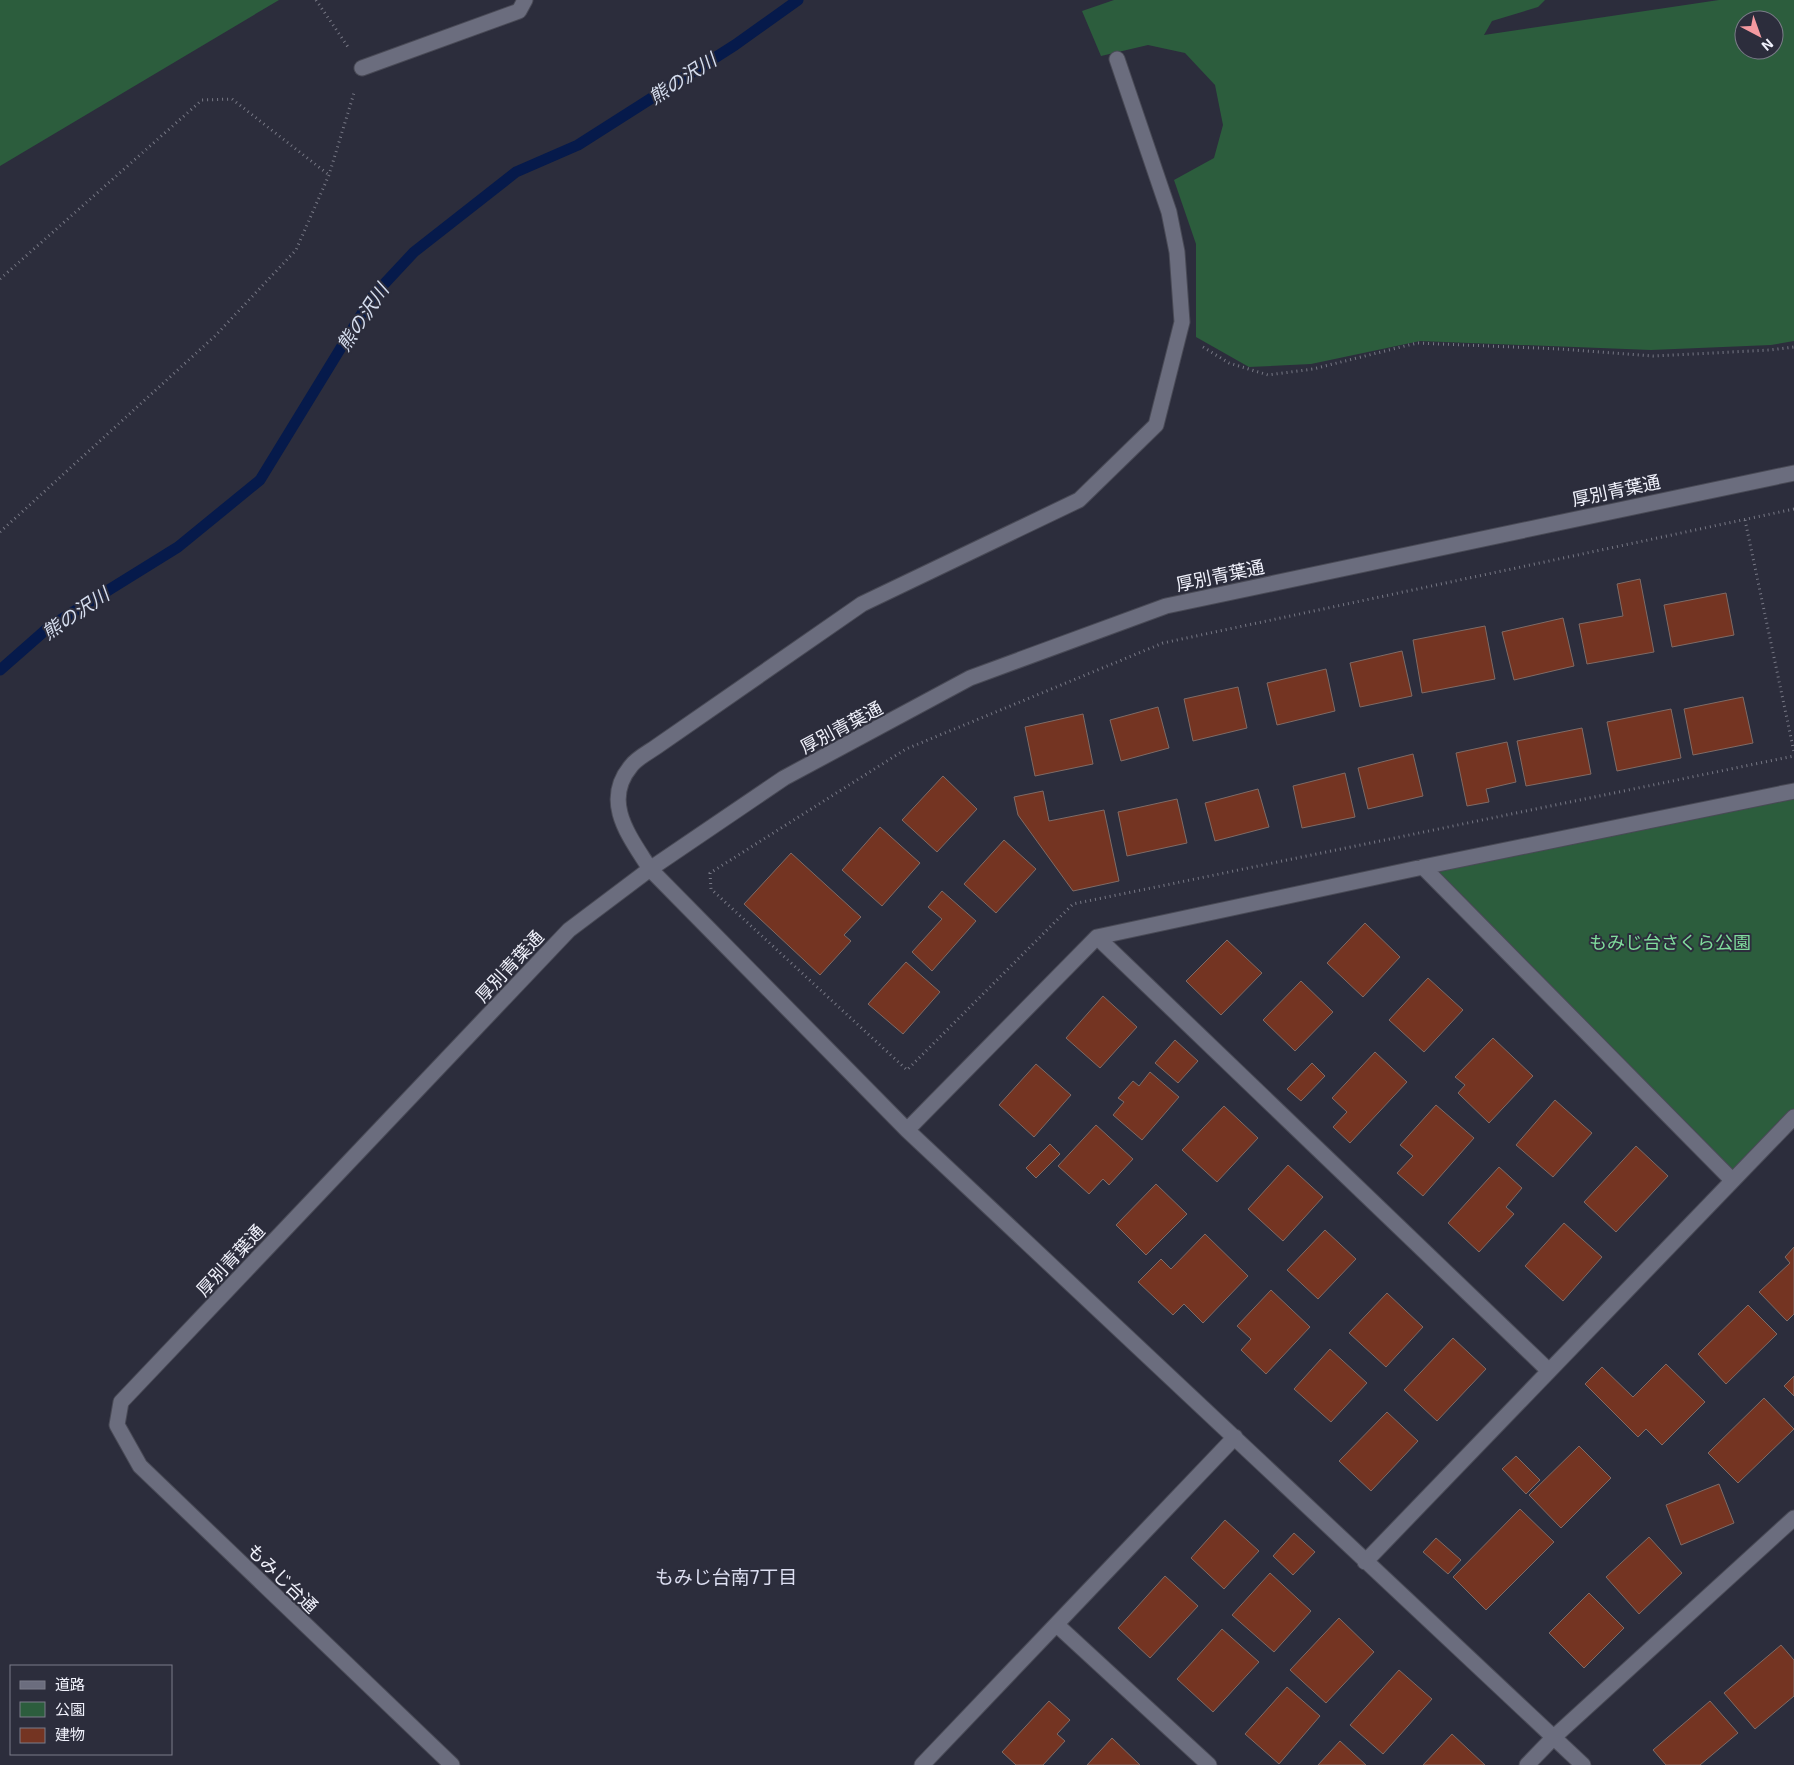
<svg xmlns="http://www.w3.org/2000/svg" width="1794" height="1765" font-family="'Exo 2','Noto Sans JP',sans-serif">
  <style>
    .green { fill: #2c5d3d; fill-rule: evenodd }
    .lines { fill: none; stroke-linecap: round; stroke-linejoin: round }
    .stream { stroke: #061a4b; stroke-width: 11 }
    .building { fill: #743422; stroke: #7f6b66 }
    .minor-casing { stroke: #494a56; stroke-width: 17 }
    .path { stroke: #777885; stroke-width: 3; stroke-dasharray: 1 4; stroke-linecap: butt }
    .minor { stroke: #6b6d7e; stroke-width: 15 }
    .labels { text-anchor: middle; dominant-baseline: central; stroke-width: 4; stroke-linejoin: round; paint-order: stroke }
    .street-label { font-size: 18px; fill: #f1f2fc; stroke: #2c2d3c }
    .park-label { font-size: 18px; fill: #80dc9d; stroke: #2c2d3c }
    .water-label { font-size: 19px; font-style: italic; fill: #d6deef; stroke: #2c2d3c }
    .neighbourhood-label { font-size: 19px; fill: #dcdef1; stroke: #2c2d3c }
  </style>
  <rect width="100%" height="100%" fill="#2c2d3c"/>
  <path class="green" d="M0,0h279l-279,166z
    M1114,0h431l-7,7 -46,14 -8,14 235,-35h75v341l-23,4 -120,5 -231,-9 -109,23 -62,3 -53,-30v-93l-22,-64 40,-22 9,-33 -8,-40 -30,-32 -37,-8 -47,11 -19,-45zM1744,20h30v30h-30z
    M1794,798v319l-63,62 -308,-312z"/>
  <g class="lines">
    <path class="stream" d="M0,670l49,-43 129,-80 82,-67 112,-183 42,-45 102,-80 62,-27 157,-100 63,-45"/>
  </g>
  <path class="building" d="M1640,579l14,73 -67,12 -8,-40 44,-8 -6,-32z
    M1726,593l8,42 -62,12 -8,-42z
    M1563,618l11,48 -60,14 -12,-48z
    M1485,626l10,53 -73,14 -9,-53z
    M1402,651l10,45 -52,11 -10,-44z
    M1326,669l9,42 -58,14 -10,-42z
    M1238,687l9,41 -54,13 -9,-42z
    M1743,697l10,46 -60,12 -9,-46z
    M1158,707l11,41 -48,13 -11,-41z
    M1671,709l10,49 -64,13 -10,-49z
    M1083,714l10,50 -58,12 -10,-49z
    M1582,728l9,46 -65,12 -9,-45z
    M1507,742l9,40 -30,7 3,13 -22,4 -11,-53z
    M1413,754l10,42 -55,13 -10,-41z
    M1345,773l10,44 -53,11 -9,-42z
    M943,776l34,33 -40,43 -35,-32z
    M1258,789l11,38 -54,14 -10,-38z
    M1043,791l6,30 55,-11 15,71 -46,10 -55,-76 -4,-18z
    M1177,799l10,44 -60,13 -9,-44z
    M880,827l40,36 -38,43 -40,-36z
    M1004,840l32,29 -40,44 -32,-29z
    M791,853l70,64 -17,18 7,6 -31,34 -76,-71z
    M942,891l34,30 -44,50 -20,-19 30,-33 -14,-12z
    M1365,923l35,34 -37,40 -36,-34z
    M1227,940l35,33 -41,42 -35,-34z
    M906,962l34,30 -37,42 -35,-30z
    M1428,978l35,32 -39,42 -35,-32z
    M1301,981l32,31 -38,39 -32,-31z
    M1103,996l34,31 -37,41 -34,-30z
    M1493,1038l40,38 -44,47 -31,-30 7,-8 -10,-8z
    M1175,1040l23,21 -20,22 -23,-20z
    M1375,1052l32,30 -57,61 -17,-16 14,-15 -15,-14z
    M1312,1063l13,13 -24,25 -14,-12z
    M1036,1064l35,31 -37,42 -35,-32z
    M1150,1072l29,25 -37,43 -29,-25 11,-13 -6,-4 15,-17 6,5z
    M1555,1100l37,33 -39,44 -37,-32z
    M1436,1105l38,33 -51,58 -26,-23 16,-17 -13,-11z
    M1224,1106l34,32 -41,44 -35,-32z
    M1096,1125l37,34 -24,26 -6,-6 -14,15 -31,-28z
    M1050,1144l10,10 -24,24 -10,-10z
    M1636,1146l32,30 -52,56 -32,-30z
    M1288,1165l35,32 -40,44 -35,-32z
    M1499,1167l23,21 -16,19 8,7 -35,38 -31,-29z
    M1156,1184l31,30 -41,41 -30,-30z
    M1564,1223l38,34 -39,44 -38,-35z
    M1325,1230l31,29 -38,40 -31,-29z
    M1205,1234l43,42 -45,47 -19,-19 -11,11 -35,-33 23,-23 10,10z
    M1794,1247v67l-7,7 -28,-29 31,-29 -5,-6z
    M1271,1290l39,37 -44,47 -25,-24 10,-11 -14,-13z
    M1387,1293l36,34 -37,40 -37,-34z
    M1748,1305l29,29 -51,50 -28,-30z
    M1453,1338l33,31 -49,52 -33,-31z
    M1330,1349l37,34 -36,39 -37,-33z
    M1666,1364l39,38 -43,43 -16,-16 -8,8 -53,-53 17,-17 31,30z
    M1794,1376v20l-10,-10z
    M1764,1398l30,31 -56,54 -30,-30z
    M1387,1412l31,29 -47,50 -32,-30z
    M1579,1446l32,32 -50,50 -32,-33z
    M1516,1456l24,24 -14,14 -24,-25z
    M1719,1484l15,39 -53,22 -15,-40z
    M1520,1509l34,33 -68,68 -33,-33z
    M1225,1520l34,31 -35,38 -33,-31z
    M1294,1533l21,19 -22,23 -20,-19z
    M1649,1537l33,36 -43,41 -33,-37z
    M1436,1538l25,22 -13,14 -25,-22z
    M1270,1573l41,38 -37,41 -42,-37z
    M1165,1576l33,30 -48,52 -32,-30z
    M1589,1593l35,35 -40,40 -35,-35z
    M1339,1618l35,34 -48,51 -36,-33z
    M1222,1629l37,33 -46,50 -36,-33z
    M1781,1645l13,15v36l-39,33 -31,-36z
    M1399,1670l33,29 -49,55 -33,-29z
    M1287,1687l33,29 -41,48 -34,-30z
    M1049,1701l21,19 -13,14 8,7 -22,24h-27l-14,-13z
    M1710,1701l28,32 -38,32h-34l-13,-15z
    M1452,1734l33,31h-62z
    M1112,1738l28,27h-53z
    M1340,1741l26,24h-48z"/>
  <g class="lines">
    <g class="minor-casing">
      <path id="minor" d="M1117,59l52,153 8,40 5,70 -26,103 -77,75 -217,104 -206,143c-7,5 -19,11 -25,19 -30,36 -1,71 19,103l257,261 676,635
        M362,68l157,-57 6,-11
        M1423,867l308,312
        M1097,937l451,433
        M907,1130l190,-193 326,-70 371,-76
        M1365,1562l429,-445
        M1057,1625l152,140
        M452,1765l-312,-299 -23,-41 4,-23 448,-472 81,-61 134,-91 186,-100 196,-72 628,-133
        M922,1765l313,-328
        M1527,1765l27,-28 240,-219"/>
    </g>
    <path class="path" d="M316,0l32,47
      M0,279l202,-179 30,-1 97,76
      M1203,347l26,16 39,12 45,-6 104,-26 143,6 93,7 117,-6 24,-3
      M1794,509l-631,134 -257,106 -196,124 1,16 196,181 166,-166 721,-148
      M1745,520l49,232
      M0,532l215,-196 81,-86 33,-75 25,-82"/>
    <use href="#minor" class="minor"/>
  </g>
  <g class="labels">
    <g class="street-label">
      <text transform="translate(1616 490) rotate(-12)">厚別青葉通</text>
      <text transform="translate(1220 575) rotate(-12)">厚別青葉通</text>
      <text transform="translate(841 727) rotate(-28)">厚別青葉通</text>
      <text transform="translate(509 966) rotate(-47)">厚別青葉通</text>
      <text transform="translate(230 1260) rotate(-47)">厚別青葉通</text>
      <text transform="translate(283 1578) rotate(44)">もみじ台通</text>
    </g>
    <g class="park-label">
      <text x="1670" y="942">もみじ台さくら公園</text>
    </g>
    <g class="water-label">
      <text transform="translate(682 78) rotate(-33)">熊の沢川</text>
      <text transform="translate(362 317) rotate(-56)">熊の沢川</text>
      <text transform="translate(75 613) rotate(-34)">熊の沢川</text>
    </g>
    <g class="neighbourhood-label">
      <text x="726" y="1576">もみじ台南7丁目</text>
    </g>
  </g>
  <rect x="10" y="1665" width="162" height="90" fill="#2c2d3c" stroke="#7b7c89"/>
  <rect x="20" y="1681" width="25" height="8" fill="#6b6d7e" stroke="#7b7c89"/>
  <text x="55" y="1690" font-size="15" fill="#f1f2fc">道路</text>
  <rect x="20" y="1702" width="25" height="15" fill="#2c5d3d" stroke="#7b7c89"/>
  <text x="55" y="1715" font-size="15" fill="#f1f2fc">公園</text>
  <rect x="20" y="1728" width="25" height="15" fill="#743422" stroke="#7b7c89"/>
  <text x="55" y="1740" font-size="15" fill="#f1f2fc">建物</text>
  <g transform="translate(1759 35) rotate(139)"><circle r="24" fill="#2c2d3c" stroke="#7b7c89"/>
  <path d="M0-4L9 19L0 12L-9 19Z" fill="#f49aa0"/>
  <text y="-8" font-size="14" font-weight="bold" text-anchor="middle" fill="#f1f2fc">N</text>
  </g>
</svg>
